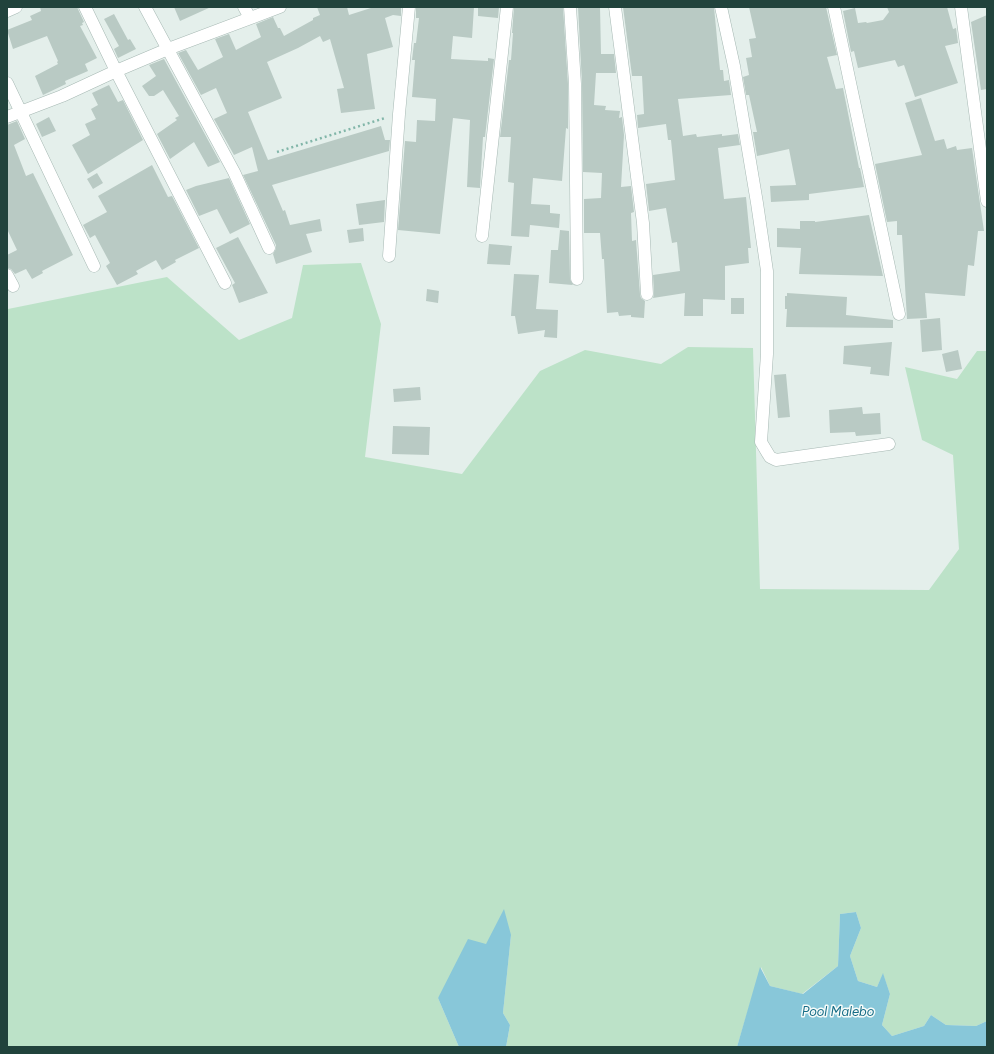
<svg xmlns="http://www.w3.org/2000/svg" width="994" height="1054" font-family="Figtree,sans-serif">
  <style>
    .green { fill: #bce2c8 }
    .water { fill: #88c7d9 }
    .building { fill: #b9cac4 }
    .lines { fill: none; stroke-linecap: round; stroke-linejoin: round }
    .minor-casing { stroke: #a6b8b3; stroke-width: 13 }
    .path { stroke: #82b6a9; stroke-width: 2.5; stroke-dasharray: 2 3; stroke-linecap: butt }
    .minor { stroke: #fff; stroke-width: 12 }
    .labels { text-anchor: middle; dominant-baseline: central; stroke-width: 3; stroke-linejoin: round; paint-order: stroke }
    .water-label { font-size: 13px; font-style: italic; fill: #156c86; stroke: #f6fbf9 }
  </style>
  <rect width="100%" height="100%" fill="#e4efeb"/>
  <path class="green" d="M361,263l20,61 -16,133 97,17 78,-103 45,-21 76,14 27,-17 65,1 7,241 169,1 30,-41 -6,-94 -31,-15 -17,-73 52,12 20,-28h10v670l-11,5 -30,-1 -15,-10 -7,11 -32,10 -10,-11 8,-31 -7,-20 -6,13 -19,-6 -8,-25 11,-28 -5,-16 -16,2 -2,52 -36,28 -32,-8 -9,-19 -24,80h-231l4,-22 -7,-12 8,-78 -25,9 -48,54 21,49h-452v-737l1,-1 159,-32 72,63 53,-22 11,-53z"/>
  <path class="water" d="M504,909l7,26 -8,78 7,12 -4,22h-47l-21,-49 30,-59 18,5z
    M856,912l5,16 -11,28 8,25 19,6 6,-14 7,21 -8,31 10,11 32,-10 7,-11 15,10 30,1 11,-5v26h-250l23,-80 10,19 33,8 35,-28 2,-52z"/>
  <path class="building" d="M40,7h37l7,15 -2,1 1,2 -3,1 17,32 -12,6 3,7 -23,10 1,3 -23,11 -8,-19 23,-12 -1,-2 1,-1 -11,-25 -34,13 -6,-19 25,-10 -2,-4 11,-5z
    M174,7h37l-31,14z
    M317,7h30l2,8 25,-8h27v9l-8,-1 -8,3 8,29 -26,7 8,55 -34,4 -4,-24 7,-1 -14,-49 -7,3 -3,-6 -22,12 -31,14 15,36 -34,14 20,48 113,-34 4,14h5l-1,11 -117,34 11,26 2,-1 5,15 30,-6 2,12 -16,3 6,18 -36,12 -3,-10 3,-5v-4l-33,-70 15,-4 -6,-24 -18,8 -20,-36 13,-6 -11,-25 -15,7 -23,-42 8,-3 12,20 25,-13 -8,-18 14,-5 7,16 25,-13 -5,-13 17,-7 5,11h2l4,8 29,-16v-2l7,-3z
    M416,7h58l-2,31 -19,-2 -2,23 37,2v-3l6,1 -9,78h-2l-3,51 -13,-1 3,-67 -17,-2 -13,116 -42,-4 7,-89 11,1 1,-22 18,1 1,-22 -24,-2 3,-37h-3l2,-17h2l3,-25h-3z
    M478,7h21l-1,11 -20,-2z
    M514,7h49l5,77v45l-2,-1 -4,53 -29,-3 -2,26 19,1v8l10,1 -1,14 -29,-3 -1,12 -18,-1 3,-53 -6,-1 3,-45h-11l9,-77h2l2,-27h-1z
    M578,7h22l1,47h13l2,19h-20l-2,32 12,1 -1,4 15,1 -1,7 3,-1 2,18 -3,52 10,-1 3,26 -3,1 1,28 4,-1 4,54 1,4 4,3 -1,17 -13,-1v-2l-12,1 -1,-4 -11,1 -3,-54h-2l-2,-26h-16v-34l17,-1 1,-25 -19,-1 -1,-88z
    M623,7h91l6,63h3l1,11 5,-1 2,15 -53,4 5,37 13,-2 1,3 25,-3v2l16,-2 2,11 -22,3 6,51 22,-2 5,51h-3l1,15 -24,3v34l-22,-1v17h-19l1,-23 -32,5 1,-4 -1,-19 27,-4 -3,-29 -5,1 -6,-35 -17,3 -3,-27 29,-4 -4,-40h-3l-2,-16 -28,4 -1,-13 7,-1 -2,-38h-10z
    M749,7h77l11,48 -10,2 9,32 7,-1 16,80h1l4,19 -55,7v6l-38,2 -1,-16 26,-1 -7,-36 -32,7 -4,-24h4l-8,-37h-3l-3,-18 6,-2 -3,-17 6,-1 -3,-18 7,-1z
    M887,7h60l6,22 3,-1 2,15 -13,3 13,37 -43,14 -11,-32 -6,2 -3,-7 -37,8 -4,-17 -3,1 -8,-41 12,-3 3,15 8,-1 1,1 16,-3 6,-8z
    M114,14l14,26 2,-1 6,10 -18,9 -4,-9 5,-3 -15,-27z
    M987,15v74l-6,1 -10,-68z
    M164,59l56,103 -12,5 -14,-25 -24,17 -13,-25 20,-14 -2,-2 4,-2 -16,-26 -9,6h-5l-7,-10 14,-10 -7,-11z
    M109,85l9,17 5,-2 20,40 -55,34 -16,-29 18,-10 -5,-11 11,-5 -5,-10 7,-4 -6,-12z
    M921,98l14,43 9,-2 3,10 9,-3 1,4 15,-2 12,83h-6l-4,35 -6,-1 -3,31 -40,-3 2,25 -20,1 -5,-84h-5v-14l-10,1 -12,-58 47,-9 -17,-52z
    M49,117l7,14 -14,6 -6,-13z
    M17,121l8,18 -11,6 12,31 7,-3 40,82 -31,16 1,2 -11,6 -6,-10 -11,5 -4,-5 -4,-1v-13l10,-5 -10,-21v-104z
    M152,165l16,32 4,-1 27,52 -24,12 1,2 -14,8 -6,-10 -20,11 2,3 -21,11 -11,-19 4,-3 -15,-28 -5,3 -7,-13 24,-13 -9,-16z
    M97,173l6,10 -10,6 -6,-10z
    M229,178l21,46 -20,10 -13,-25 -18,7 -13,-26 10,-4z
    M385,200l-1,22 -25,3 -3,-21z
    M869,215l14,61 -84,-2 2,-26 -24,-1v-19l23,1v-8h15v1z
    M363,228l1,13 -15,2 -2,-13z
    M560,230l9,1 1,48 3,6 -24,-2 2,-33h7z
    M238,237l30,56 -29,10 -7,-18 3,-2 -19,-35z
    M489,244l23,2 -2,19 -23,-1z
    M514,274l25,1 -3,34 22,1 -1,28 -13,-1 1,-7 -27,4 -3,-18h-4z
    M427,289l12,2 -1,12 -12,-2z
    M787,293l60,4 -1,18 47,5v8l-107,-1 1,-18h-2v-13h2z
    M731,298h13v16h-13z
    M940,318l2,32 -20,2 -2,-32z
    M892,342l-3,34 -19,-2 1,-7 -28,-3 1,-18z
    M958,350l4,19 -16,3 -4,-18z
    M786,374l4,43 -12,1 -4,-43z
    M420,387l1,13 -27,2 -1,-13z
    M862,407l1,7 17,-1 1,21 -25,2 -1,-4 -25,1 -1,-23z
    M393,426l37,1 -1,28 -37,-1z"/>
  <g class="lines">
    <g class="minor-casing">
      <path id="minor" d="M85,7l31,64 109,212
        M145,7l89,165 35,76
        M244,7l6,11
        M570,7l5,77 2,195
        M615,7l28,216 4,71
        M721,7l13,59 23,137 10,68v83l-6,88 9,15 6,3 113,-16
        M834,7l65,307
        M961,7l26,194
        M7,11l9,-4
        M7,83l87,183
        M7,117l55,-21 54,-25 52,-22 112,-42
        M482,236l25,-229
        M389,256l10,-142 10,-107
        M7,275l6,11"/>
    </g>
    <path class="path" d="M277,152l108,-34"/>
    <use href="#minor" class="minor"/>
  </g>
  <g class="labels">
    <g class="water-label">
      <text x="838" y="1011">Pool Malebo</text>
    </g>
  </g>
  <rect width="994" height="1054" fill="none" stroke="#21433c" stroke-width="16"/>
</svg>
